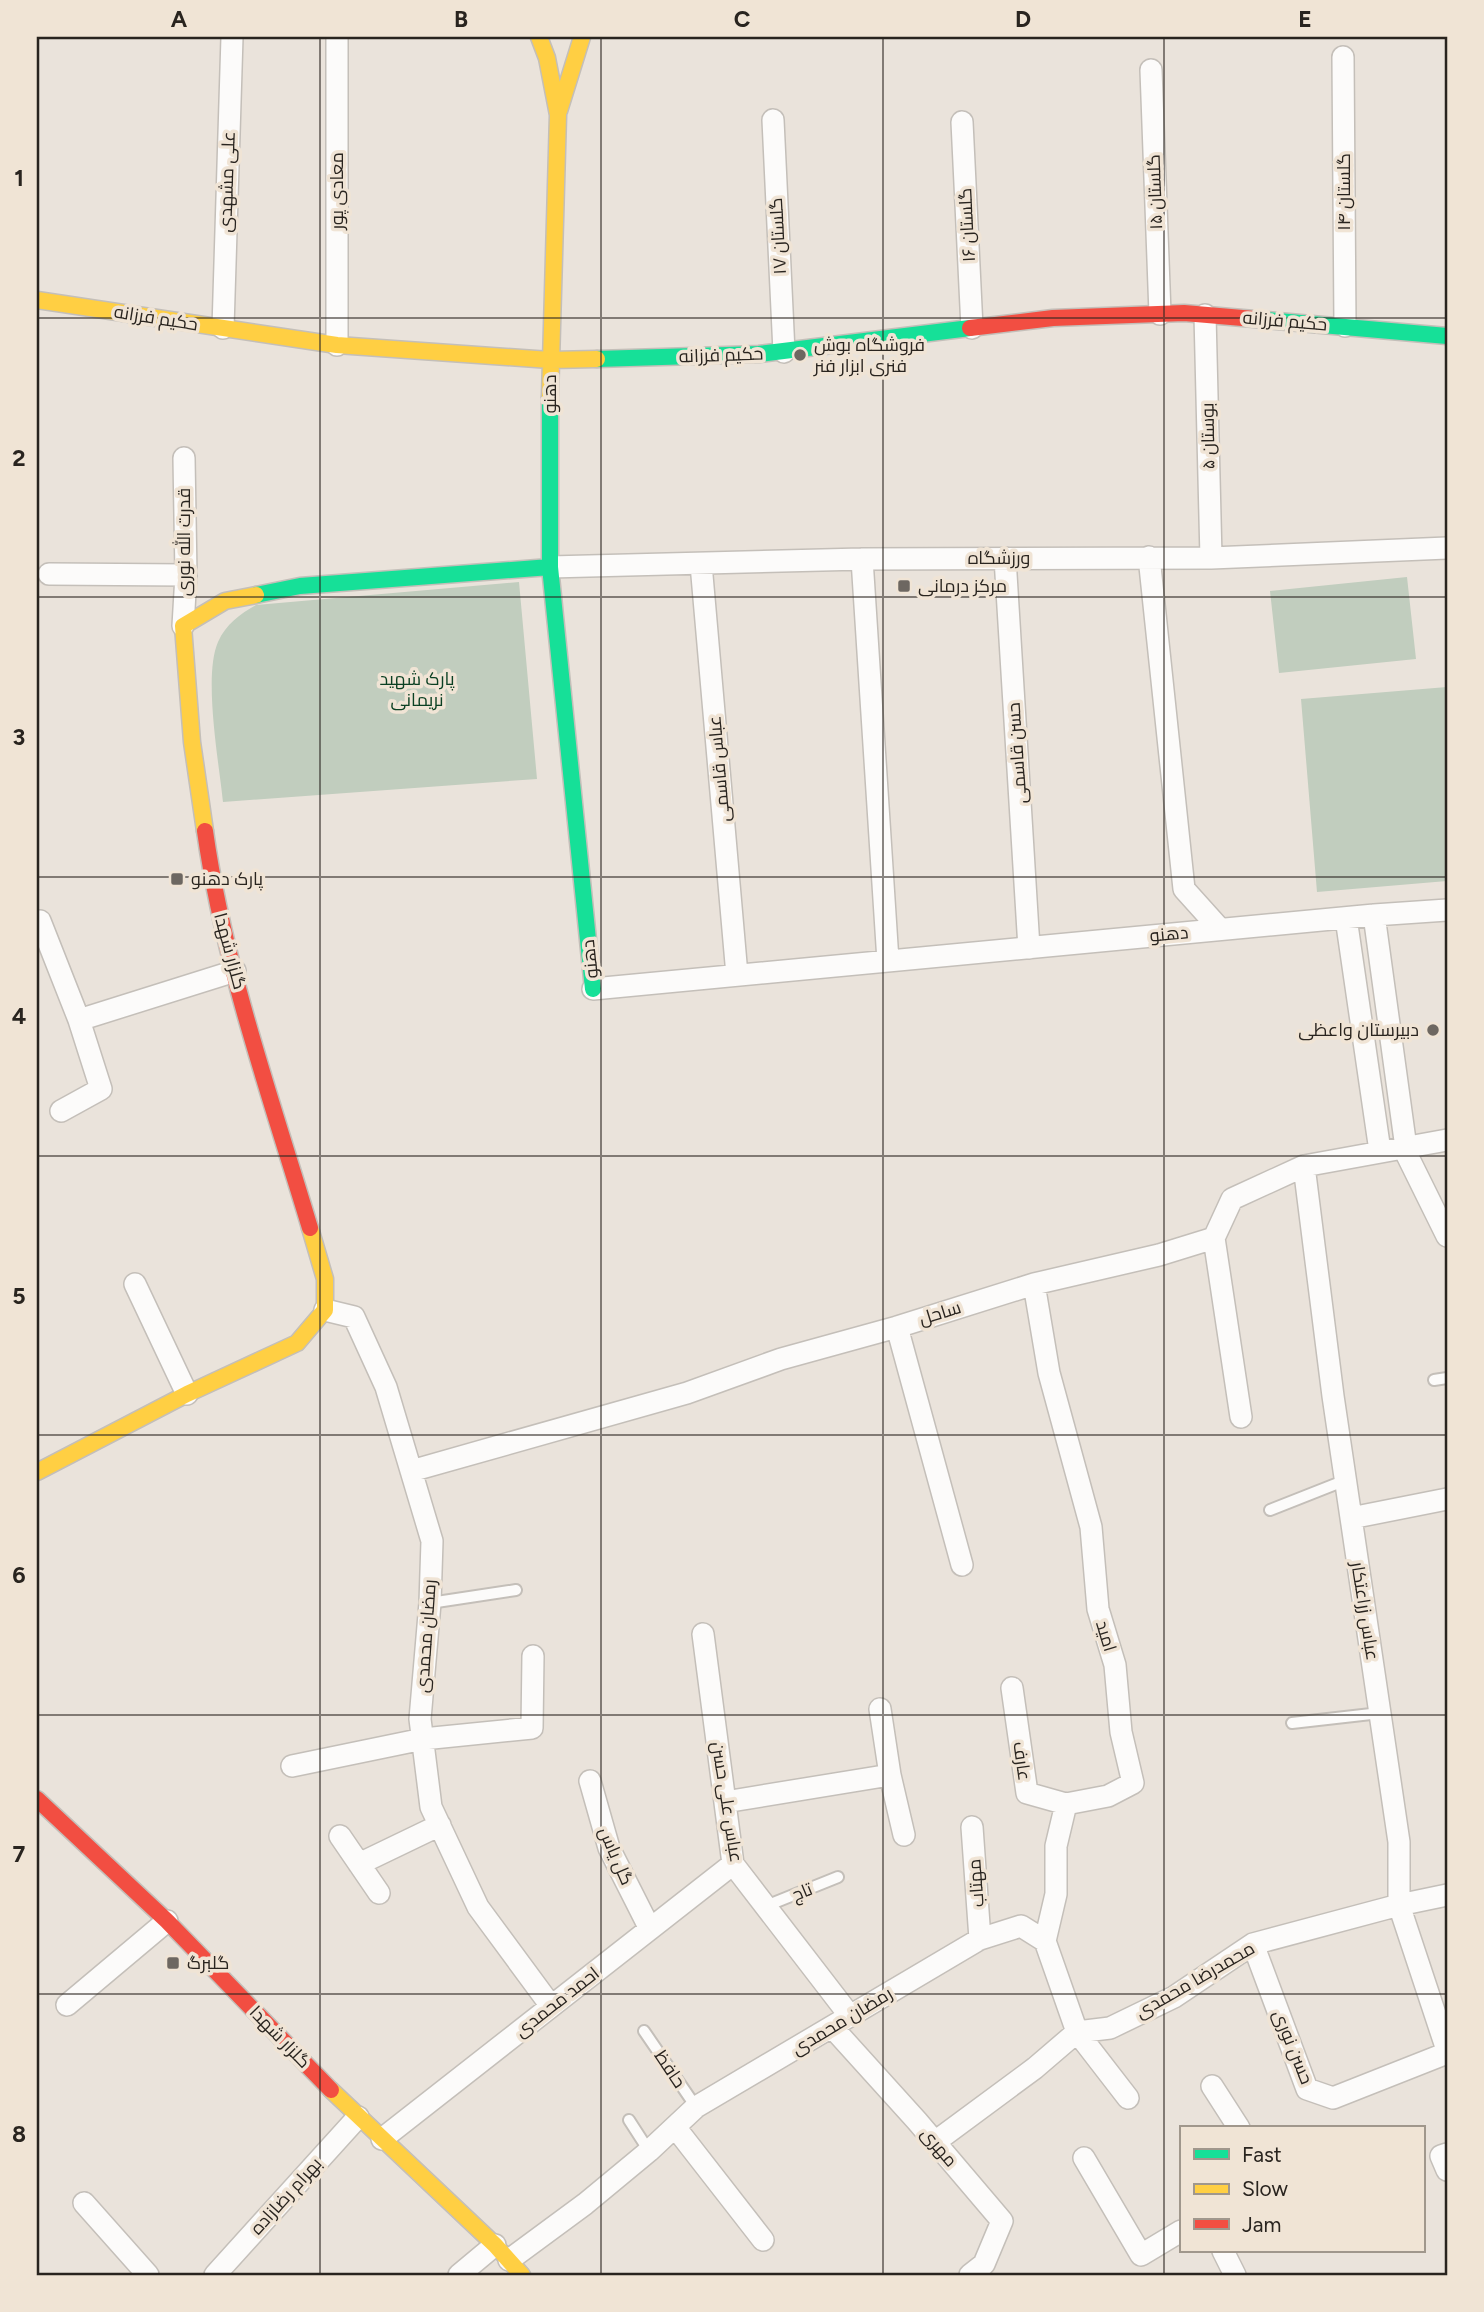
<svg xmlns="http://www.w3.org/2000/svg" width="1484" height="2312" font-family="Figtree,Cairo,sans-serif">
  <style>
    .green { fill: #c1cdbe }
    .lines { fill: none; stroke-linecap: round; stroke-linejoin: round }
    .lane-casing { stroke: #c4bfb9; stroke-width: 14 }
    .street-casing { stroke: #c4bfb9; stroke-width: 24 }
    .fast-casing { stroke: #c4bfb9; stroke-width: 19 }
    .slow-casing { stroke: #c4bfb9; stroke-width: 19 }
    .jam-casing { stroke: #c4bfb9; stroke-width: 19 }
    .lane { stroke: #fcfbfa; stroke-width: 10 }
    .street { stroke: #fcfbfa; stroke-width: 21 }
    .fast { stroke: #16e098; stroke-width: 16 }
    .slow { stroke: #ffcf43; stroke-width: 16 }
    .jam { stroke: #f24e42; stroke-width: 16 }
    .grid { fill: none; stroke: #29241f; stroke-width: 2; stroke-opacity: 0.55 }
    .poi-dot { fill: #6d6761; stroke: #f0e4d5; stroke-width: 2.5 }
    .labels { text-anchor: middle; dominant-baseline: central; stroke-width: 7; stroke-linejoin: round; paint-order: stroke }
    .street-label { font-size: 18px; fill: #29241f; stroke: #f0e4d5 }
    .poi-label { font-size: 18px; fill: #29241f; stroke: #f0e4d5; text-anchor: start }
    .park-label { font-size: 18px; fill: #0b4023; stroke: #f0e4d5 }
    .neatline { fill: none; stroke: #29241f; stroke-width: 2.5 }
    .grid-label { font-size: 23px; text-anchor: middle; font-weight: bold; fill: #29241f }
  </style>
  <rect width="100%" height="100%" fill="#eae3db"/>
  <path class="green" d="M1407,577l9,82 -137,14 -9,-82z
    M519,582l18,197 -314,23c-4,-39 -20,-126 -5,-160 8,-18 22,-28 38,-37z
    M1447,687v194l-130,11 -16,-193z"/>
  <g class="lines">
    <g class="lane-casing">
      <path id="lane" d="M1434,1380l13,-2
        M1270,1510l76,-30
        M430,1603l86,-13
        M1292,1723l88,-10
        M766,1906l72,-29
        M644,2031l52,76
        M629,2120l20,31"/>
    </g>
    <g class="street-casing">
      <path id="street" d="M1343,57l2,269
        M1151,70l9,244
        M773,120l11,232
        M962,122l10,206
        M1205,315l6,243
        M223,328l9,-291
        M337,345v-308
        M1149,557l35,332 36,40
        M1005,558l24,390
        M862,559l26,402
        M701,564l36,411
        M550,567l312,-8 349,-1 236,-10
        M49,574l137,1
        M183,626l3,-51 -2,-117
        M1374,915l33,240 40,81
        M1346,918l34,233
        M40,921l39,99 22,69 -40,22
        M593,989l781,-74 73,-5
        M79,1020l156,-49
        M1304,1166l29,230 66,446v63l48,145
        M1214,1238l27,179
        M135,1284l52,110
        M1034,1284l15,89 42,154 7,82 17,56 6,67 12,51 -25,13 -42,8 -10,42v48l-11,47
        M325,1310l29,7 32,70 46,154 -2,62 -10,116 11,88 47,100 73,99
        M897,1327l65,238
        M411,1471l276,-78 94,-34 116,-32 137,-43 125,-29 55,-17 18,-39 72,-33 143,-26
        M1351,1518l96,-19
        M703,1634l30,230 117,152
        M1012,1688l15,105 39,11
        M880,1709l10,66 14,60
        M292,1766l131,-27 109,-11 1,-72
        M590,1781l19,67 41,81
        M725,1802l165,-27
        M972,1827l8,112
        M340,1836l39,57
        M359,1864l81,-39
        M1253,1944l54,145 26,9 114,-45
        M67,2005l100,-84
        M832,2027l85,94 85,100 -18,43 -14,11
        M1212,2086l27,42
        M675,2127l88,113
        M382,2139l351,-275
        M935,2142l100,-74 42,-36 33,-4 64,-31 79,-53 146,-39 48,-10
        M1447,2154l-6,2 6,14
        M1084,2158l57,97 40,-24
        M84,2203l64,72
        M1223,2251l12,24
        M509,2260l76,-56 64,-53 47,-44 284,-168 41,-13 24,15 32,91 51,66
        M215,2275l143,-158
        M459,2275l36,-30"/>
    </g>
    <g class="fast-casing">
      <path id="fast" d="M1266,320l181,16
        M597,359l162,-5 211,-26
        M550,397v170l43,422
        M256,595l44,-9 250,-19"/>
    </g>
    <g class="slow-casing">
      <path id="slow" d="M539,37l8,21 11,57 -8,282
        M559,111l23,-74
        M37,300l300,45 213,15 47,-1
        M205,831l-13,-89 -9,-116 42,-25 31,-6
        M37,1472l150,-78 110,-51 28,-33v-31l-15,-51
        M331,2090l164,155 27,30"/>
    </g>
    <g class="jam-casing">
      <path id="jam" d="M970,328l83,-10 131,-5 82,7
        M205,831c19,135 66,267 105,397
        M37,1799l130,122 164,169"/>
    </g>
    <use href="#lane" class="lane"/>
    <use href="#street" class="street"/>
    <use href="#fast" class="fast"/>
    <use href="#slow" class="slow"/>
    <use href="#jam" class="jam"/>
  </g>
  <path class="grid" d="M320,37v2238M601,37v2238M883,37v2238M1164,37v2238M37,318h1410M37,597h1410M37,877h1410M37,1156h1410M37,1435h1410M37,1715h1410M37,1994h1410"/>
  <g class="poi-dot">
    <circle cx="800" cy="355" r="7"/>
    <rect x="897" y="579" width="14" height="14" rx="3.5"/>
    <rect x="170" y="872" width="14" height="14" rx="3.5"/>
    <circle cx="1433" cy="1030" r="7"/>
    <rect x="166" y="1956" width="14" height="14" rx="3.5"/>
  </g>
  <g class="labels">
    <g class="street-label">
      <text transform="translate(227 182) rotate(-88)">علی مشهدی</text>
      <text transform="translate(337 191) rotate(-90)">معادی پور</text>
      <text transform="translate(1155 192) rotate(-92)">گلستان ۱۵</text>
      <text transform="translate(1344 192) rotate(-90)">گلستان ۱۴</text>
      <text transform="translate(967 225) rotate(-93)">گلستان ۱۶</text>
      <text transform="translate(778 236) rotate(-93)">گلستان ۱۷</text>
      <text transform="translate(156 318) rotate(9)">حکیم فرزانه</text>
      <text transform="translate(1285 321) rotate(5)">حکیم فرزانه</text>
      <text transform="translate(721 355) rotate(-2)">حکیم فرزانه</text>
      <text transform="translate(550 394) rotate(-90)">دهنو</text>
      <text transform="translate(1208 436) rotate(-91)">بوستان ۵</text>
      <text transform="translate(184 542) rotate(-90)">قدرت الله نوری</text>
      <text x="999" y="558">ورزشگاه</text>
      <text transform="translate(1017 753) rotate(-94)">حسن قاسمی</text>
      <text transform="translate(719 769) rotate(-95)">عباس قاسمی</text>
      <text transform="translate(1169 934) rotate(-5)">دهنو</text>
      <text transform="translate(230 951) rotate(75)">گلزار شهدا</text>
      <text transform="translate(590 959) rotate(-96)">دهنو</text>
      <text transform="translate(940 1313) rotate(-17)">ساحل</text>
      <text transform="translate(1365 1611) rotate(81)">عباس زراعتکار</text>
      <text transform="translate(426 1636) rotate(-86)">رمضان محمدی</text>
      <text transform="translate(1106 1636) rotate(73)">امید</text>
      <text transform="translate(1022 1761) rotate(82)">عارف</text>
      <text transform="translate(727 1802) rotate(81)">عباس علی حسن</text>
      <text transform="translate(616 1856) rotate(67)">گل یاس</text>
      <text transform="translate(976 1883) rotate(-94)">مهتاب</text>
      <text transform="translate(802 1892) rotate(-22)">تاج</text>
      <text transform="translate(1195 1980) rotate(-30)">محمدرضا محمدی</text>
      <text transform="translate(557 2002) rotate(-38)">احمد محمدی</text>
      <text transform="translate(842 2021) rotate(-31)">رمضان محمدی</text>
      <text transform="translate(280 2037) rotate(46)">گلزار شهدا</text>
      <text transform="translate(1293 2047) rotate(68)">حسن نوری</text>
      <text transform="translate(670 2069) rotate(56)">حافظ</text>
      <text transform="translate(939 2147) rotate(50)">مهری</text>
      <text transform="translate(286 2196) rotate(-48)">بهرام رضازاده</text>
    </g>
    <g class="poi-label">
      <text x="814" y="345">فروشگاه بوش<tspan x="814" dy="21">فنری ابزار فنر</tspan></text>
      <text x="918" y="586">مرکز درمانی</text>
      <text x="191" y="879">پارک دهنو</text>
      <text x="1419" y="1030" text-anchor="end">دبیرستان واعظی</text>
      <text x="187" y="1963">گلبرگ</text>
    </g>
    <g class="park-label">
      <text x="417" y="679">پارک شهید<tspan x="417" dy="21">نریمانی</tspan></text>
    </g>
  </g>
  <rect width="1484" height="2312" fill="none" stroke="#f0e4d5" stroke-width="77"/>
  <rect x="1180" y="2126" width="245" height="126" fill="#f0e4d5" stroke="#a0978c" stroke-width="2"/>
  <rect x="1194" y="2149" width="35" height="10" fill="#16e098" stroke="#a0978c" stroke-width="2"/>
  <text x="1242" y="2162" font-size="21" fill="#29241f">Fast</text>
  <rect x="1194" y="2184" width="35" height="10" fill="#ffcf43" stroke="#a0978c" stroke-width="2"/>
  <text x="1242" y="2196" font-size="21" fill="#29241f">Slow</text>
  <rect x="1194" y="2219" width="35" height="10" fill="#f24e42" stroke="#a0978c" stroke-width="2"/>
  <text x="1242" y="2232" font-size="21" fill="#29241f">Jam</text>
  <rect x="38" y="38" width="1408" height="2236" class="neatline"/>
  <g class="grid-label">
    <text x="179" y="27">A</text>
    <text x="461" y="27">B</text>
    <text x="742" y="27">C</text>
    <text x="1023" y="27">D</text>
    <text x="1305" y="27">E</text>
    <text x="19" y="186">1</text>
    <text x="19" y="466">2</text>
    <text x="19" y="745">3</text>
    <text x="19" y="1024">4</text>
    <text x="19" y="1304">5</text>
    <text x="19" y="1583">6</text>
    <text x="19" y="1862">7</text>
    <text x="19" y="2142">8</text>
  </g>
</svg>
